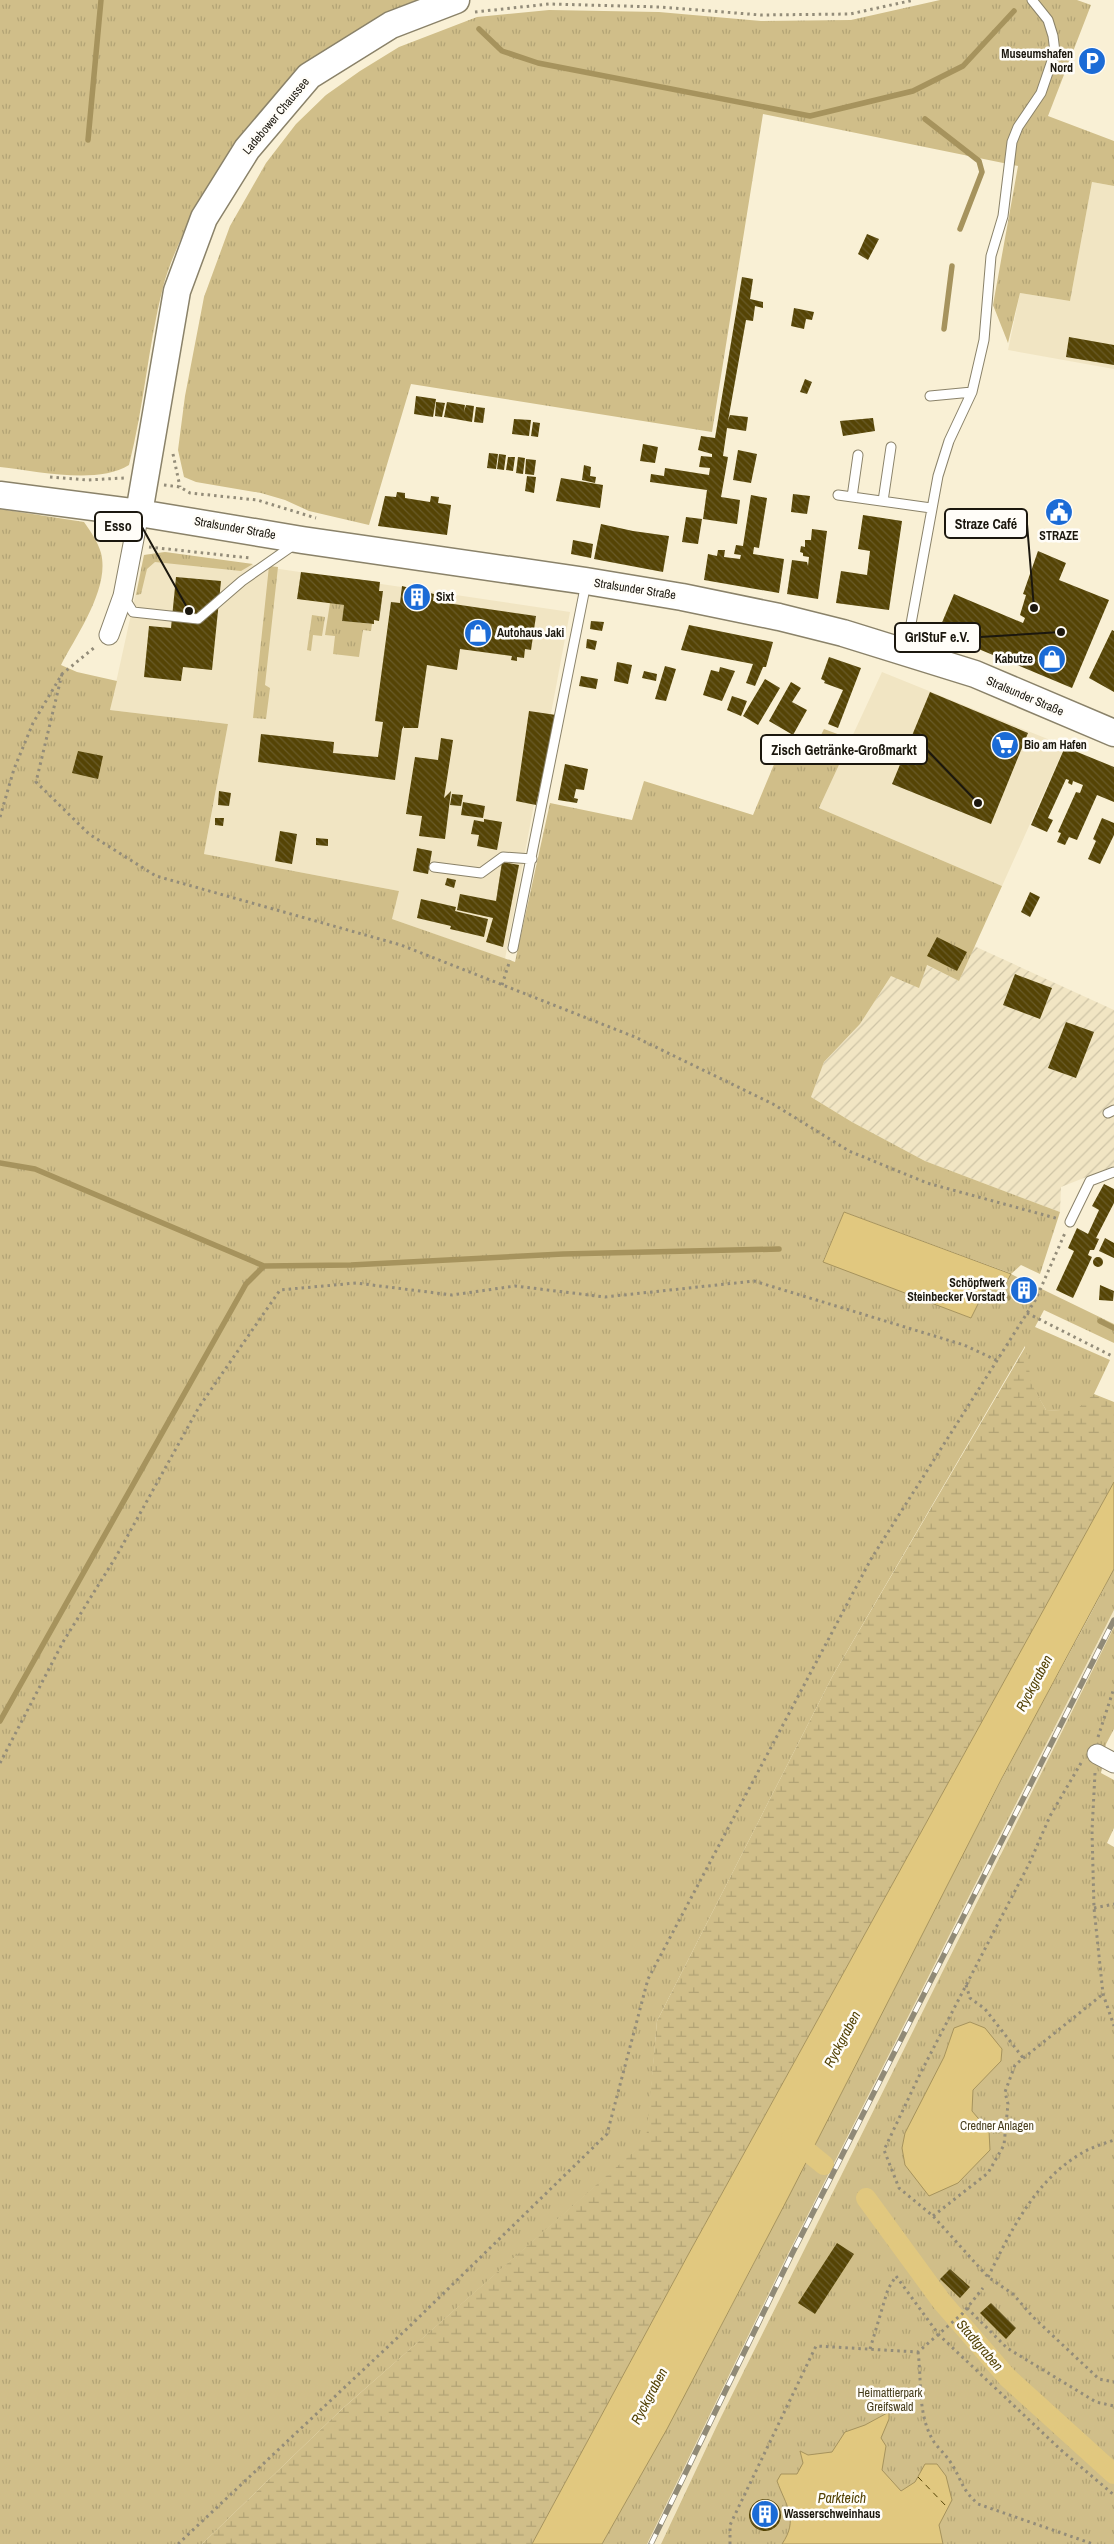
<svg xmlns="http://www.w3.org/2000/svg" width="1114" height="2544" font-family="'Archivo Narrow',sans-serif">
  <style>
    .built { fill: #f1e5c3 }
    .industrial { fill: url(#industrial-furrows); fill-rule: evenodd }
    .grass { fill: url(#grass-tufts); fill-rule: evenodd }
    .wetland { fill: url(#wetland-marsh) }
    .water { fill: #e1c87f; stroke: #a6935d }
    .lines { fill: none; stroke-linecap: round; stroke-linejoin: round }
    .stream { stroke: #a6935d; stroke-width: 5.5 }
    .canal { stroke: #e1c87f; stroke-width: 20 }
    .ferry { stroke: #524104; stroke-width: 1; stroke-dasharray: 6 5; stroke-linecap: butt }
    .building { fill: url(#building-back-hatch) }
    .lane-casing { stroke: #8a8269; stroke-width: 11 }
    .street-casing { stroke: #8a8269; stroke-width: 21 }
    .secondary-casing { stroke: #8a8269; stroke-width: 29 }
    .path { stroke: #938c79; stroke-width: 3; stroke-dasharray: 2.5 4; stroke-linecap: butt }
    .lane { stroke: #fff; stroke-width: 9 }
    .street { stroke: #fff; stroke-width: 19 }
    .secondary { stroke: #fff; stroke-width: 26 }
    .rail-casing { stroke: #908a77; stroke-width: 5.5 }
    .rail { stroke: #fffdf8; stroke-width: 4; stroke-dasharray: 11; stroke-linecap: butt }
    .labels { text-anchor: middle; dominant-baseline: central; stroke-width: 5; stroke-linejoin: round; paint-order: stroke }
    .poi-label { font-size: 12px; font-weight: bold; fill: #1b170e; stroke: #fffdf8; text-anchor: start }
    .street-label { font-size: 12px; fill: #1b170e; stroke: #fffdf8 }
    .park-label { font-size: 12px; fill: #463c1b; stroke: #fffdf8 }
    .water-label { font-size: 14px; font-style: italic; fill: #524104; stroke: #fffdf8 }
    .leader { fill: none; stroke: #1b170e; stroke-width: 2 }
    .callout-dot { fill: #1b170e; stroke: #fffdf8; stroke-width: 2 }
    .callout { fill: #fffdf8; stroke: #1b170e; stroke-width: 2 }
    .callout-label { font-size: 14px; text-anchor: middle; font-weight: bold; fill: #1b170e }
  </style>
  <defs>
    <pattern id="industrial-furrows" width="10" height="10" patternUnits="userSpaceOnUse" patternTransform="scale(1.25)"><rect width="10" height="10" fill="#f1e5c3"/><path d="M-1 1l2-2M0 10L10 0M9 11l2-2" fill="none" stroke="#cec4a6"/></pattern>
    <pattern id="grass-tufts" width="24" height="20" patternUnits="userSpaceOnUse" patternTransform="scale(1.25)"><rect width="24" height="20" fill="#d0be89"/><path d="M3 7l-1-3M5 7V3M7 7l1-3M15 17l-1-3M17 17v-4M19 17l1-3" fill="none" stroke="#b2a375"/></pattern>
    <pattern id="wetland-marsh" width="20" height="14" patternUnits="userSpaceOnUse" patternTransform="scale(1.25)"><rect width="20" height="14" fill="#d0be89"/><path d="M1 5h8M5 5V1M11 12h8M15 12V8" fill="none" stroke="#b2a375"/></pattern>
    <pattern id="building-back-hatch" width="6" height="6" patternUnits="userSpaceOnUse" patternTransform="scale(1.25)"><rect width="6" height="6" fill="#554405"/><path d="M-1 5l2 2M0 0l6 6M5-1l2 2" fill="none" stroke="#695b29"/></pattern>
  </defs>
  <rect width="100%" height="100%" fill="#f9f0d5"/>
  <path class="built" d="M1092,182l22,4v183l-106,-19 12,-57 50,8z
    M165,552l405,60 -65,347 -113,-40 7,-28 -195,-37 24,-130 -118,-14 34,-155z
    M882,672l183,74 -63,140 -183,-78z
    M1114,1610v17l-394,792 -59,125h-14l140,-288z"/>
  <path class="industrial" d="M974,946l140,64v156l-53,21 -1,25 -135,-51 -73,-39 -41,-25 13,-35 36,-38 31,-48 35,-11 33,16zM1066,1022l27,10 -17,46 -28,-10z"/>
  <path class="grass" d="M0,0h425l-39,15 -193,197c-11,25 -23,49 -30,75 -15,59 -19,120 -34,178 -32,20 -92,6 -129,2z
    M940,0h137l14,5 -43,111 66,25v45l-22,-4 -22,119 -50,-8 -12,50 -15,-38 25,-139 -255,-52 -51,318 -301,-48 -42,141 -60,-14 -24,-11 -24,-7 -65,-11 -12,-5 -6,-27 7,-54 19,-99 26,-71 36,-63 30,-39 30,-29 34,-24 39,-24 78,-30 72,-7 110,2 102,9 90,-1z
    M0,509l84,13c7,10 14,20 17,31 9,35 -24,81 -40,112l16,7 40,9 -7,29 118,14 -24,130 195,37 -7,28 123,43 35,-159 82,17 12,-39 109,34 32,-77 28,13 11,-22 27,10 -32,69 183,78 -43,95 -32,-16 -8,23 -28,-12 -31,48 -36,38 -13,35 41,25 73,39 135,51 -20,62 -19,-9 -10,9 103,50v19l-70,-33 -9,17 75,33 -17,36 -18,16 -29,-2 -16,-27 -5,-37 -193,331 -175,344 -10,120 -305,268 -140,135h-202zM844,1212l166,61v1l-20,6 -19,38 -148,-57z
    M165,552l88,12 -12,7 -86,-9 -8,7 -6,25 -5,1 8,-40z
    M269,566l9,1 -13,118 5,3 -4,31 -13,-1z
    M330,603l14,2 -2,16 30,3 -1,7 -8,-1 -4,27 -26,-3 2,-18 -10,-1z
    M312,615l13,2 -3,19 -9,-1 -2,16 -4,-1z
    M1114,1569v41l-327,646 -140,288h-45c142,-250 267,-509 400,-765 36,-70 76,-139 112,-210z
    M1114,1627v102l-8,15 -5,29 13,7v48l-7,15 7,4v697h-453l59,-125z"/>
  <path class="wetland" d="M1026,1346l5,37 15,27 29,1 19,-17 20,8v80l-426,773 -156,289h-330l140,-135 304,-268 11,-120 175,-344z"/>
  <path class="water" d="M844,1212l167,62 -6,11 -15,-5 -19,38 -148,-56z
    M1114,1482v87l-112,209 -214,420 -121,231 -65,115h-70l156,-289z
    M970,2022l15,6 17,21 -1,12 -28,29 -1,21 17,20 1,19 -32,33 -29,13 -24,-31 -3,-17 3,-15 39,-76 10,-29z
    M889,2412v7l-8,19 5,8 -4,24 19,21 14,-9 10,-18h12l9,12 6,24 -13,25 4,19h-161c17,-25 4,-38 -5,-63l4,-7h16l6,-11 -3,-12 8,4 24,-3 13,-20 20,-7z"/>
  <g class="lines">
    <path class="stream" d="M479,29l23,22 36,12 272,53 103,-25 50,-25 51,-55
      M925,119l54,42 3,11 -22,57
      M88,140l13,-140
      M944,329l8,-63
      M0,1163l35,6 229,97
      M984,1292l24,6
      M1100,1321l14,7
      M0,1721l246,-437 18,-18 87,-1 212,-11 216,-5"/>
    <path class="canal" d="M791,2138l33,27
      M866,2198l76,104 65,75 107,97"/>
    <path class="ferry" d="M918,2477l30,31"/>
  </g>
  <path class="building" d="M867,234l12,5 -11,21 -10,-6z
    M742,277l11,2 -3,20 13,3v6l-8,-2 -2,15 -7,-1 -18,101 2,-6 18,2 -2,14 -19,-3 -4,28 5,1 -7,40 19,3 -3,24 -34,-5 4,-29 -57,-8 1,-8 13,2 1,-8 44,7 1,-7 -11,-1 2,-11 11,1v-3l-14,-4 3,-14 14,2z
    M794,308l20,4 -2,8 -6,-1 -2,10 -13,-3z
    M1069,337l45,8v20l-48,-8z
    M805,379l7,3 -5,12 -7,-2z
    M416,396l20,3 -3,18 -19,-3z
    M436,402l9,1 -3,14 -7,-1z
    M447,402l18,3 -1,7 2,-7 8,1 -2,16 -28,-5z
    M476,407l9,1 -2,15 -9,-1z
    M873,418l2,13 -32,5 -3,-15z
    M514,419l17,1 -2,16 -17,-2z
    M533,422l7,1 -2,14 -7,-1z
    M643,444l15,3 -3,16 -15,-2z
    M738,450l19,4 -6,29 -18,-3z
    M489,453l9,1 -2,15 -9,-1z
    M499,454l7,1 -2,15 -7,-1z
    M508,457h7l-2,14 -7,-1z
    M518,457l7,1 -2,16 -7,-1z
    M526,459l10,1 -2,15 -9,-1z
    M584,465l7,2 -1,9 6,1 -1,6 -13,-3z
    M527,476l9,1 -2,16 -9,-2z
    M561,478l42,7 -3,23 -44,-7z
    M397,492l8,1v5l25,4 1,-6 8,1 -1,6 13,2 -4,30 -69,-9 7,-30 11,1z
    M793,494l17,2 -3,18 -16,-2z
    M751,495l16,3 -8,50 -5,-1 -1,7 31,5 -5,34 -75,-13 4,-26 9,2 1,-6h7l-1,7 16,2 1,-4 -7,-1 2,-9 7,1z
    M863,515l39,6 -13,89 -53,-7 5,-32 26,4 3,-24 -12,-2z
    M686,517l16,2 -4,25 -16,-2z
    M601,524l32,7 36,5 -6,36 -69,-13z
    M812,529l15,2 -9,68 -31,-5 5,-34 15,2 1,4 1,-9 -6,-1v-3l-3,-1 1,-6 4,1v-7h6z
    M573,540l20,4 -2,14 -20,-4z
    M1038,551l28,12 -7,17 50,20 -37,88 -134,-56 16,-38 69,29 2,-5 -5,-3 6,-20 -3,-1z
    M301,572l79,10 -1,9h4l-4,30 -5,-1v4l-32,-3 2,-16 -47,-6z
    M176,577l45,4 -9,89 -29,-3 -2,14 -37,-4 5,-51 22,2z
    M402,586l32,8 -1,7 103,15 -5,34 -6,-1 -1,9 -7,-1v4l-6,-1 1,-4 -52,-7 -3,21 -30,-5 -9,63h-14v-2l-2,3 -7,51 -137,-18 3,-28 73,8 -1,11 45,4 5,-35 -8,-1 16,-119 9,1z
    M591,621l13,1 -2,9 -12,-2z
    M689,625l84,17 -7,25h-3l-8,19 -9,-3 7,-19 -72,-14z
    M1112,630l2,1v61l-25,-14z
    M587,639l10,2 -2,9 -9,-2z
    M829,657l32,11 -23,60 -10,-4 15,-34 -19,-7 1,-2 -4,-2z
    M617,662l15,3 -4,19 -14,-3z
    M665,666l11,3 -10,32 -11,-2z
    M720,667l15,4 -13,30 -19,-6 8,-25 8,2z
    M644,671l13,3 -1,7 -14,-3z
    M581,676l17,3 -2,10 -17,-3z
    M765,679l15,9 -22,37 -15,-9z
    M791,682l10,6 -9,14 15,8 -14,25 -24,-14z
    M930,692l98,41 -37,91 -99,-40z
    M732,696l15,5 -6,15 -14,-6z
    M529,711l27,4 -20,90 -20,-4z
    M441,738l12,2 -9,58 7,-7 -6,48 -26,-3 3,-20 -16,-2 9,-57 23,3z
    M1065,747l49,20v35l-17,-7 -20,45 -8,-3 -4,8 -8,-3 4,-9 -3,-1 18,-40 4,1 3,-8 -10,-4 -1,4 -4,-2 1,-3 -3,-1 -18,39 5,2 -6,12 -16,-7z
    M78,751l25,5 -5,23 -26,-6z
    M565,764l23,5 -4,21 -8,-1 -2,9 4,1 -1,4 -19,-3z
    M219,791l12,2 -2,13 -11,-1z
    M452,794l11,1 -2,11 -11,-1z
    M463,802l22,4 -2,12 -22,-3z
    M215,818h9l-1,8 -8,-1z
    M1102,818l12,5v12l-14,29 -12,-5 8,-18 -3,-2z
    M484,819l18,3 -5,28 -20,-4 2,-11 -8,-1 3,-14 10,2z
    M280,831l17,3 -5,30 -17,-3z
    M316,838l12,1v7l-12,-1z
    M417,848l15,3 -4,23 -15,-3z
    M502,862l17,3 -16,82 -17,-5 7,-24 -36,-8 3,-16 36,7z
    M447,878l9,2 -2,8 -9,-3z
    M1030,892l10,5 -10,20 -9,-5z
    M421,899l35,8 -1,4 33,8 -4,18 -34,-8 1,-3 -34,-8z
    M937,937l30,15 -10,19 -30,-15z
    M1015,974l37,14 -12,31 -37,-14z
    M1066,1022l28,10 -18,46 -28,-10z
    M1104,1184l10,5v14l-18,35 3,1 -5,11h-4l-2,5 4,2 -19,41 -17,-8 18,-39 -6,-3 9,-20 11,6 11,-24 -7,-4z
    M1105,1238l9,5v15l-15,-7z
    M1093 1262a5 5 0 1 1 10 0a5 5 0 1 1-10 0Z
    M1017,1278l20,10 -7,14 -20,-9z
    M1100,1285l14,6 -1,10 -14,-1z
    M837,2243l17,11 -39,60 -17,-11z
    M950,2269l20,18 -10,11 -20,-19z
    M991,2303l25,25 -10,11 -26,-26z
    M749 2515a16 16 0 1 1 32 0a16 16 0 1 1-32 0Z"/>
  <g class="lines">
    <g class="lane-casing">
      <path id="lane" d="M930,396l42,-4
        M838,495l93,13
        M852,497l6,-42
        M883,501l8,-54
        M123,596l10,16 65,7 44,-38 53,-37
        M906,651l32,-175 11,-35 23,-49 12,-52 7,-84 12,-40 9,-74 6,-15 23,-34 14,-41 -2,-16 -5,-16 -16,-20
        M434,867l47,6 22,-16 29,2
        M513,948l73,-365
        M1108,1113l6,-3
        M1070,1222l20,-41 24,-9"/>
    </g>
    <g class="street-casing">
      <path id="street" d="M109,635l14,-39 16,-83
        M1097,1754l17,9"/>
    </g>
    <g class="secondary-casing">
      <path id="secondary" d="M0,495l139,18 163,27 284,41 96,16 97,20 64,16 132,41 139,59
        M139,513l38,-222 27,-73 43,-69 62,-73 82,-51 65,-25"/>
    </g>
    <path class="path" d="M475,12l74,-8 111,3 101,8 89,-1 64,-14
      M173,454l7,33
      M50,477l37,3 37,-2
      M164,485l16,2 10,6 67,7 59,18
      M149,547l101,11
      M62,674l-26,108 53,52 67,42 245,69 234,92 138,67 76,47 78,32 132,36
      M0,817l14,-48 19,-46 29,-49 33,-27
      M502,985l8,-25
      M1027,1313l87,44
      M1098,1737l16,-49
      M0,1763l63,-121 54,-87 82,-148 81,-117 76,-7 96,12 63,-9 90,11 149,-16 210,64 32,15
      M1081,1763l-31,53 -20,46 -110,212 -36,76 15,38 34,28 55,61 25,17 20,23 66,62 15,3
      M1095,1773l-3,58 2,77 9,86 11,32
      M1094,1908l20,-4
      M966,1985l4,13 15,11 39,50
      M933,2216l55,-43 16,-28 4,-41 -3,-12 10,-27 88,-71
      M988,2277c23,-46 47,-97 94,-124 10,-6 21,-9 32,-13
      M967,2308l40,40 89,54 18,4
      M870,2349l18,-60 8,-13 43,59 122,115 53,45
      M918,2352c4,29 -1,63 16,90 5,7 12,13 17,21 11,17 10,26 27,41l115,40
      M178,2544l234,-220 195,-190 41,-155 223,-420 165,-260 29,-66
      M730,2544v-19l86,-179 102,6 45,-39 20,-25"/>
    <use href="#lane" class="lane"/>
    <use href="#street" class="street"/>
    <use href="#secondary" class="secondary"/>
    <g class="rail-casing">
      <path id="rail" d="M651,2544l141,-290 322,-634"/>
    </g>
    <use href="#rail" class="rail"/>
  </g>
  <defs>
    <g id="parking-disc" transform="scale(1.4375)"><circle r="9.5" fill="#1b6bd6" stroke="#fffdf8"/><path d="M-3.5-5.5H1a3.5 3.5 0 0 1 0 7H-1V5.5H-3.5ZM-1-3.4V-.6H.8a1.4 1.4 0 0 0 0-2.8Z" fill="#fff"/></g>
    <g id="civic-disc" transform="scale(1.4375)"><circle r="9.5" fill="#1b6bd6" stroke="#fffdf8"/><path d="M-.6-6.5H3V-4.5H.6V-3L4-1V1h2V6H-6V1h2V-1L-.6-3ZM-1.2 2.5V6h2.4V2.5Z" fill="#fff"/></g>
    <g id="building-disc" transform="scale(1.4375)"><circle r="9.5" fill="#1b6bd6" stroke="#fffdf8"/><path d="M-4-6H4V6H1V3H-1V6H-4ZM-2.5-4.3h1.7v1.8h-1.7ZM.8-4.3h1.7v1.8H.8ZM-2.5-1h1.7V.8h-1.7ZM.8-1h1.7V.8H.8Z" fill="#fff"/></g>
    <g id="shop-disc" transform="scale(1.4375)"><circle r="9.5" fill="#1b6bd6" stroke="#fffdf8"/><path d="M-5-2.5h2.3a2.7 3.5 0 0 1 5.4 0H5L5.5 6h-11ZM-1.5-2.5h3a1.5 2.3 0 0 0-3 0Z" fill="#fff"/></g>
    <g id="supermarket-disc" transform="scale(1.4375)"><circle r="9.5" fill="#1b6bd6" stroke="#fffdf8"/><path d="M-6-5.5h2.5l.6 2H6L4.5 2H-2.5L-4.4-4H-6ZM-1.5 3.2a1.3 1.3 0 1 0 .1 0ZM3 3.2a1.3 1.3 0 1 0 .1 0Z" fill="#fff"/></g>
  </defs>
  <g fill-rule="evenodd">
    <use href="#parking-disc" x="1092" y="61"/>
    <use href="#civic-disc" x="1059" y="512"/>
    <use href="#building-disc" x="417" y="597"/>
    <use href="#shop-disc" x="478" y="633"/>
    <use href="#shop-disc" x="1052" y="659"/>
    <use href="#supermarket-disc" x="1005" y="745"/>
    <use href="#building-disc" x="1024" y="1290"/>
    <use href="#building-disc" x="765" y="2514"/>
  </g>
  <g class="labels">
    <g class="poi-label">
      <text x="1073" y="54" text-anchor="end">Museumshafen<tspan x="1073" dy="14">Nord</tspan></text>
      <text x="1059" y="536" text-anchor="middle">STRAZE</text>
      <text x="436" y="597">Sixt</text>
      <text x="497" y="633">Autohaus Jaki</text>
      <text x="1033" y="659" text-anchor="end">Kabutze</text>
      <text x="1024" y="745">Bio am Hafen</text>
      <text x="1005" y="1283" text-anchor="end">Schöpfwerk<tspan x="1005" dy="14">Steinbecker Vorstadt</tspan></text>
      <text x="784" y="2514">Wasserschweinhaus</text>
    </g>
    <g class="street-label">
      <text transform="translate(276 116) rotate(-50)">Ladebower Chaussee</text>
      <text transform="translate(235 528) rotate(10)">Stralsunder Straße</text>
      <text transform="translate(635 589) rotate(9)">Stralsunder Straße</text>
      <text transform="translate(1025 696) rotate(23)">Stralsunder Straße</text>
    </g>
    <g class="park-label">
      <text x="997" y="2126">Credner Anlagen</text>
      <text x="890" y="2393">Heimattierpark<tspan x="890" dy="14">Greifswald</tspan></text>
    </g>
    <g class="water-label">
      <text transform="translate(1034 1683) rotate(-62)">Ryckgraben</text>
      <text transform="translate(842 2039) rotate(-62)">Ryckgraben</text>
      <text transform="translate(980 2345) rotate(49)">Stadtgraben</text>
      <text transform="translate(649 2396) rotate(-62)">Ryckgraben</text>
      <text x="842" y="2498">Parkteich</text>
    </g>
  </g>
  <path class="leader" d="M1034 608L1027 524M189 611L142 527M1061 632L980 637M978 803L927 750"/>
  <g class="callout-dot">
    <circle cx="1034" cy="608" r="5"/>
    <circle cx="189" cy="611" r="5"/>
    <circle cx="1061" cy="632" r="5"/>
    <circle cx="978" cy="803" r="5"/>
  </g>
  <g class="callout">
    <rect x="945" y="509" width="82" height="29" rx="5"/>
    <rect x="95" y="512" width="47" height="29" rx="5"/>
    <rect x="895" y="623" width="85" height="29" rx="5"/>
    <rect x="761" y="735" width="166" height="29" rx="5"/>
  </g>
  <g class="callout-label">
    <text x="986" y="529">Straze Café</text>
    <text x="118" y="531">Esso</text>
    <text x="937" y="642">GrIStuF e.V.</text>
    <text x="844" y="755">Zisch Getränke-Großmarkt</text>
  </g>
</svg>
